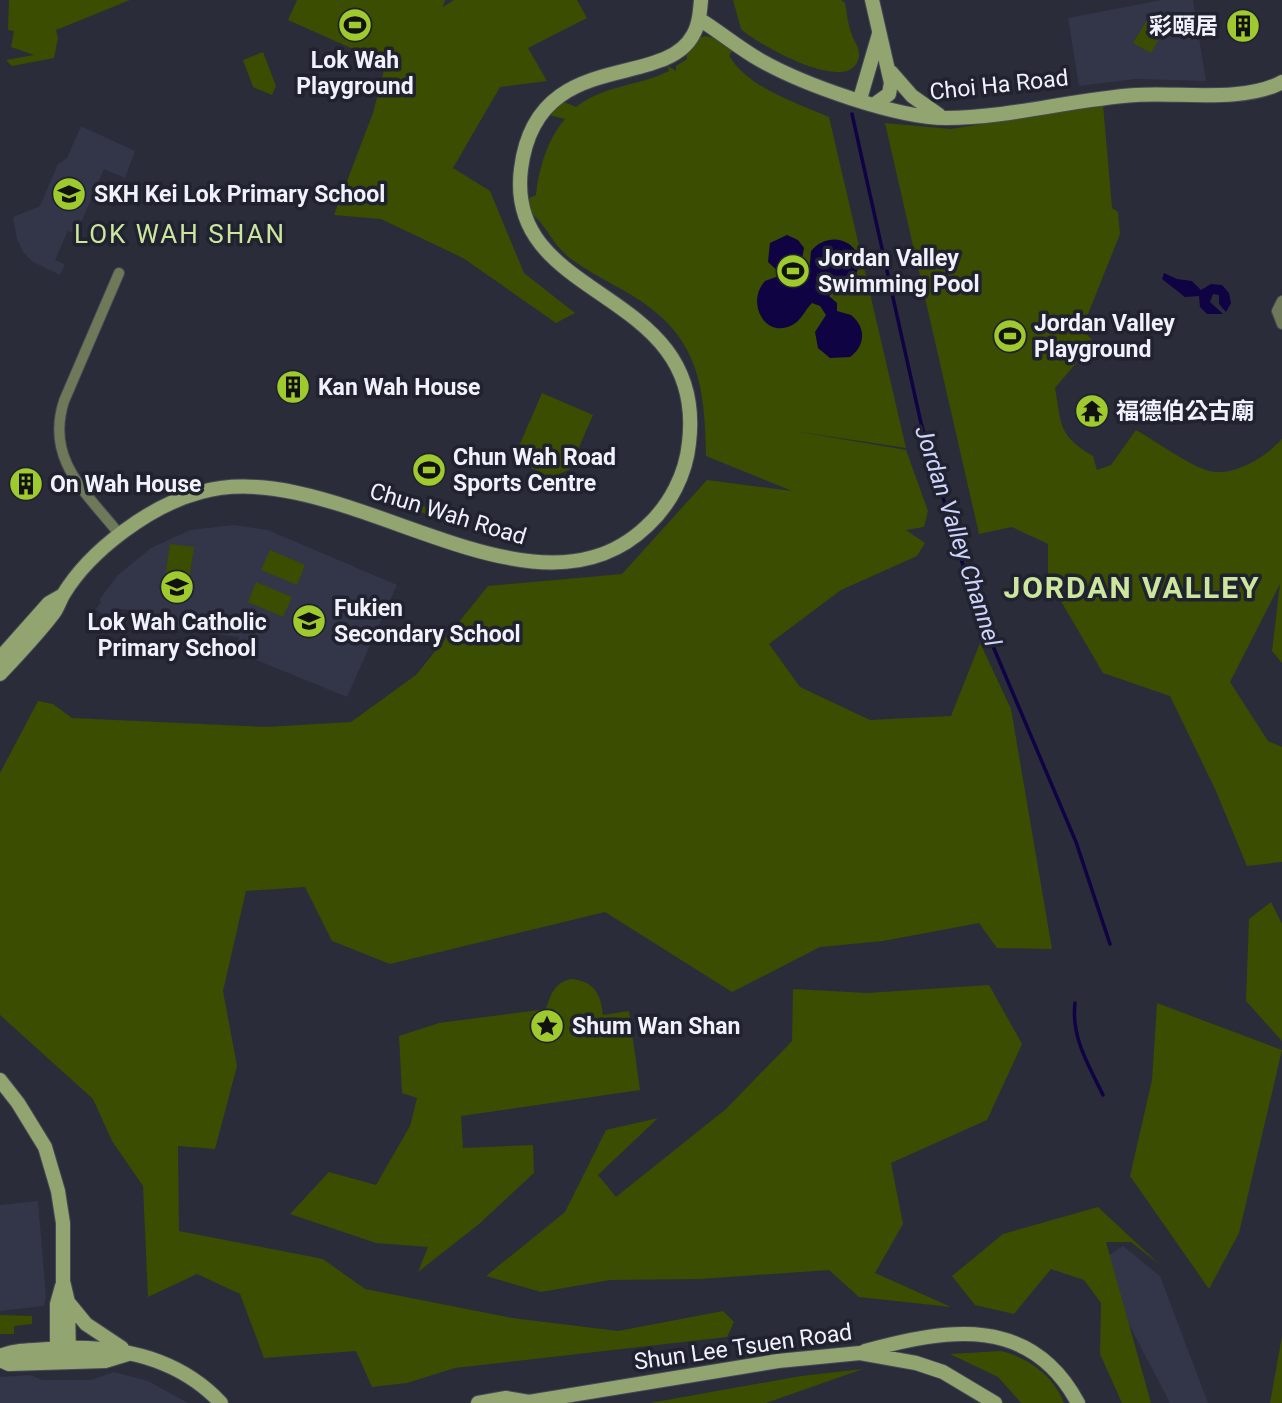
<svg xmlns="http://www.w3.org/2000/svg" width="1282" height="1403" font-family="Roboto,'Noto Sans TC',sans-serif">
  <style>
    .built { fill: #333549 }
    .green { fill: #3a4d00 }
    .water { fill: #100344 }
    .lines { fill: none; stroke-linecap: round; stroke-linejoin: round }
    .stream { stroke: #100344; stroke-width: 3.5 }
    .street-casing { stroke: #464855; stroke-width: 12 }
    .secondary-casing { stroke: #464855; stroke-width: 16 }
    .street { stroke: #6e7959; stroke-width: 10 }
    .secondary { stroke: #92a571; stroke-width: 14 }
    .labels { text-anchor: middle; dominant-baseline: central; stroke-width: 7; stroke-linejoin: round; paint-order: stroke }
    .poi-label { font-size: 23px; font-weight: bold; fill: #f0f1fb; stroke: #20222f; text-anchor: start }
    .street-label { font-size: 23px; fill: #f0f1fb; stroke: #20222f }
    .water-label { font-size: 24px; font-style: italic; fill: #cfd4fd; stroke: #20222f }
    .quarter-label { font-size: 26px; letter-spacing: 2px; fill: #cce69d; stroke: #20222f }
    .district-label { font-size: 30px; font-weight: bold; letter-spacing: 2px; fill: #cce69d; stroke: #20222f }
  </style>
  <rect width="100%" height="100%" fill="#2a2c3a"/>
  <path class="built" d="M1162,0h31l13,81 -70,-2 -57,7 -11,-68z
    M81,126l54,25 -10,27 -21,-9 -28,65 -8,-3 -13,29 10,4 -5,11 -27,-13 -10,-10 -6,-13 -4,-22 27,-11 18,-42 9,-6z
    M233,525l35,5 129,55 -50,112 -110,-45 2,-15 -108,-15 1,-12 -12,-1 -2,12 -11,-2 -11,-10 5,-7 -2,-2 19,-25 33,-27 39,-18z
    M38,1201l8,95 -2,10 -44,5v-106z
    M1123,1246l37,30 48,127h-38l-73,-140z
    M114,1372l34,9 40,22h-188v-26l30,-2 13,5h48z"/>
  <path class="green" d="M9,0h121l-74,30 2,8 -4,20 -42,8 -6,-6 28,-5 -23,-8 3,-16 -6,-1z
    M297,0h148l-2,7 11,-7h123l10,18 -59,30 19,33 -47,6 -47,81 37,23 34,82 51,40 -19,10 -93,-65 -82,-39 -47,-4 39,-102 17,-66 -12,13 -90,-40z
    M733,0h108l4,3c2,11 3,22 7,32 2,7 8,12 7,21 -6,43 -102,-12 -118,-27z
    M1151,13l17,10 -17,30 -18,-10z
    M705,36l32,7 -8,13c21,33 66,46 100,61l77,331 -112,-17 112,19 22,61 -4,16 -18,3 19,13 -8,13 -76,34 -72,54 31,43 70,33 81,-4 29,-73 31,66 41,240 -55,-1 -18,-25 -96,18 -63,6 -88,45 -127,-80 -215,52 -58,-23 -27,-54 -59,4 -23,100 14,75 -22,83 -37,-3 1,85 144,28 42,30 147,29 106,13 105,-20 11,11 -7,15 -272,31 -48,15 -35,4 -16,-36 -92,7 -24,-64 -43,-20 -49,23 -5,-111 -31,-45 -19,-42 -93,-84v-242l38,-72 15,3 19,14 193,9 86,-5 65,-47 72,-89 134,-12 85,-94 85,11 -86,-35c-1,-56 -4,-108 -53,-146 -25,-20 -56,-32 -82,-51 -19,-14 -25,-36 -42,-47l-2,-13 9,-4c3,-27 11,-55 29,-76l-16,-4v-4l15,-9 12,5c30,-23 61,-20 93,-36l-1,-5 8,5v-5l11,-7 -3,-16z
    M263,52l13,34 -4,9 -19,-8 -10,-27z
    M1103,104l9,104 6,4 2,22 -38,95 12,13 -39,46c7,39 3,47 38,68l4,14 14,-5 25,-35c18,10 54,36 73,41 25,6 58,-15 73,-32v224l-10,-12 8,-67 -50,98 38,59 14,6v115l-35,4 -31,-75 -46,-95 -67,-23 -55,-94v-35l-36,-17 -33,7 -94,-411 66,6z
    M542,393l51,22 -24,55 -18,7 -38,-17z
    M390,493l51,20 -2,5 -52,-17z
    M170,544l24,3 -6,41 -24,-3z
    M270,550l35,15 -8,20 -36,-15z
    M256,582l36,15 -9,20 -35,-15z
    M1271,902l11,22v117l-36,-40 3,-82z
    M571,979c23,2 30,15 32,36l26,-4 11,79 -179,26 2,32 70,-3 1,28 -55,51 -61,48 10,-25 -52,-4 -86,-29 39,-42 47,13 34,-59 7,-28 -15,-5 -3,-57 40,-13 107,-14c5,-15 8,-26 25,-30z
    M989,985l33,59 -35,76 -96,43 12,61 -28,49 76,34 -92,-10 -30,-27 -129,9 -90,1 -69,12 -55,-16 79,-64 41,-82 52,-12 -60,57 18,22 110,-88 66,-68 1,-52 74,4z
    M1157,1003l125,47 -43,183 -30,56 -79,-113 22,-96z
    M1098,1207l62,58 -29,-23h-25l45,161h-29l-22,-49 1,-51 -17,-23 -33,-11 -37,45 -39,-9 -23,-29 51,-42z
    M0,1315l32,1v8l-18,2v8h-14z
    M1282,1336v67h-12z
    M1001,1351c28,7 53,25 63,52h-43l-23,-26 -48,-23z
    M863,1369l-97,34h-116l151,-27z"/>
  <path class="water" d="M787,235l11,5 6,8 -3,17 4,9 4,-1 2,-22c22,-26 60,-4 44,25 -6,11 -18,11 -26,20l8,7v8l14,4c15,12 15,30 -1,42l-20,1 -12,-10 -3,-16 11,-17 -6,-9 -8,-3c-7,7 -10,16 -18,21 -28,17 -49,-21 -29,-43l14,-5 20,5 -7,-9h-13l-11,-10 2,-19z
    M1164,273l13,6 15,2 9,9 10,-6 11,1 7,8 2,10 -5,9 -7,-8v-9l-6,-1 -3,8 13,12h-16l-7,-7 -1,-11 -14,1 -23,-18z"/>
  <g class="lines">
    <path class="stream" d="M852,114l69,309 52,176 103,243 34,102
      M1075,1003c-4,34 13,61 28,92"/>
    <g class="street-casing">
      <path id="street" d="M119,273l-55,128c-19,59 22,91 56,134
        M1282,301l-5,10 5,13"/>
    </g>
    <g class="secondary-casing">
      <path id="secondary" d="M872,0l19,83 -2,11 -14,10
        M699,19c21,13 40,29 61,41 44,25 137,58 186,58 63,0 127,-19 190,-23 42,-3 109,8 146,-13
        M891,72l21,24 27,19
        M860,99l19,-65
        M0,658l49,-55 14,-8
        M0,674c18,-19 37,-39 53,-60 5,-6 6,-12 10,-19 27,-45 88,-90 138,-103 139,-39 329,146 446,34 23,-21 39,-52 42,-83 19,-158 -185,-139 -168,-274 15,-123 142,-78 172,-134 6,-10 7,-23 8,-35
        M0,1080l18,23 27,44 13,44 5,32v58l5,21 1,60
        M68,1302l18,22 36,24
        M865,1351c83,-23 166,-36 213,52
        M0,1356c15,-6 31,-6 48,-7 63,-5 128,6 173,54
        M57,1356v-52l5,-18
        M0,1360l9,4 96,-3 23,-7
        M478,1403l28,-5 23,4 249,-41 82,-8 56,10 27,9 52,31"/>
    </g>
    <use href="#street" class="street"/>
    <use href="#secondary" class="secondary"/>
  </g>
  <defs>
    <g id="stadium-disc" transform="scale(1.75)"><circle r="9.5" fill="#9fca2d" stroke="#20222f"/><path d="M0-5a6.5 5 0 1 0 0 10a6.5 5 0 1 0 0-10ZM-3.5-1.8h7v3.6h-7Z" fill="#111"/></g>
    <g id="building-disc" transform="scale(1.75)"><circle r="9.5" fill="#9fca2d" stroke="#20222f"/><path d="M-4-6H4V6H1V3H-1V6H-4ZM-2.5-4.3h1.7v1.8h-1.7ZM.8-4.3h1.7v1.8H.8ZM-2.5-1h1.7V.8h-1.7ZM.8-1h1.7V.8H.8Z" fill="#111"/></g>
    <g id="school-disc" transform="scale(1.75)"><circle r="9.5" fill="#9fca2d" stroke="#20222f"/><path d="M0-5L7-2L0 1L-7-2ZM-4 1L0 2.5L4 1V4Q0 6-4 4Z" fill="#111"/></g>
    <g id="temple-disc" transform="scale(1.75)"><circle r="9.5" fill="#9fca2d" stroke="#20222f"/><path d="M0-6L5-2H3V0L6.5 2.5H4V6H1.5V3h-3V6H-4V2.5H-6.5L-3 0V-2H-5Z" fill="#111"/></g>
    <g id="sight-disc" transform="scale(1.75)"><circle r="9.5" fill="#9fca2d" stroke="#20222f"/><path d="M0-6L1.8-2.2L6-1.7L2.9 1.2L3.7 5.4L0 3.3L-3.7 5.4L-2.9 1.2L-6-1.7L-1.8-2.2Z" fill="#111"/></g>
  </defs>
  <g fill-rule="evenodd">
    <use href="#stadium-disc" x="355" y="25"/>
    <use href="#building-disc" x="1243" y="26"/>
    <use href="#school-disc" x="69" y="194"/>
    <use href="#stadium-disc" x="793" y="271"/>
    <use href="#stadium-disc" x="1010" y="336"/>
    <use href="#building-disc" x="293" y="387"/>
    <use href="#temple-disc" x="1092" y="411"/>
    <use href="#stadium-disc" x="429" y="470"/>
    <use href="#building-disc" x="26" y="484"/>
    <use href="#school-disc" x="177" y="587"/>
    <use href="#school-disc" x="309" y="621"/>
    <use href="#sight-disc" x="547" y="1026"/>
  </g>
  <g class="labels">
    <g class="poi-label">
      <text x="1218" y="26" text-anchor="end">彩頤居</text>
      <text x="355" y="60" text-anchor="middle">Lok Wah<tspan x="355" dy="26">Playground</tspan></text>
      <text x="94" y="194">SKH Kei Lok Primary School</text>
      <text x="818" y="258">Jordan Valley<tspan x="818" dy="26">Swimming Pool</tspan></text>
      <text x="1034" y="323">Jordan Valley<tspan x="1034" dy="26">Playground</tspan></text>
      <text x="318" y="387">Kan Wah House</text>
      <text x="1116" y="411">福德伯公古廟</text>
      <text x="453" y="457">Chun Wah Road<tspan x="453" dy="26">Sports Centre</tspan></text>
      <text x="50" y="484">On Wah House</text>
      <text x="334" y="608">Fukien<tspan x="334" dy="26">Secondary School</tspan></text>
      <text x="177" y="622" text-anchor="middle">Lok Wah Catholic<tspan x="177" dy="26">Primary School</tspan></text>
      <text x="572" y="1026">Shum Wan Shan</text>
    </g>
    <g class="street-label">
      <text transform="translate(999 85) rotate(-6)">Choi Ha Road</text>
      <text transform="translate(448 514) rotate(17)">Chun Wah Road</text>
      <text transform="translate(743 1347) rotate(-8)">Shun Lee Tsuen Road</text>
    </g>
    <g class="water-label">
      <text transform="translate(958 536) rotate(72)">Jordan Valley Channel</text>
    </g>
    <g class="quarter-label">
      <text x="180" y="234">LOK WAH SHAN</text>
    </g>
    <g class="district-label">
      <text x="1132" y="587">JORDAN VALLEY</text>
    </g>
  </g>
</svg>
